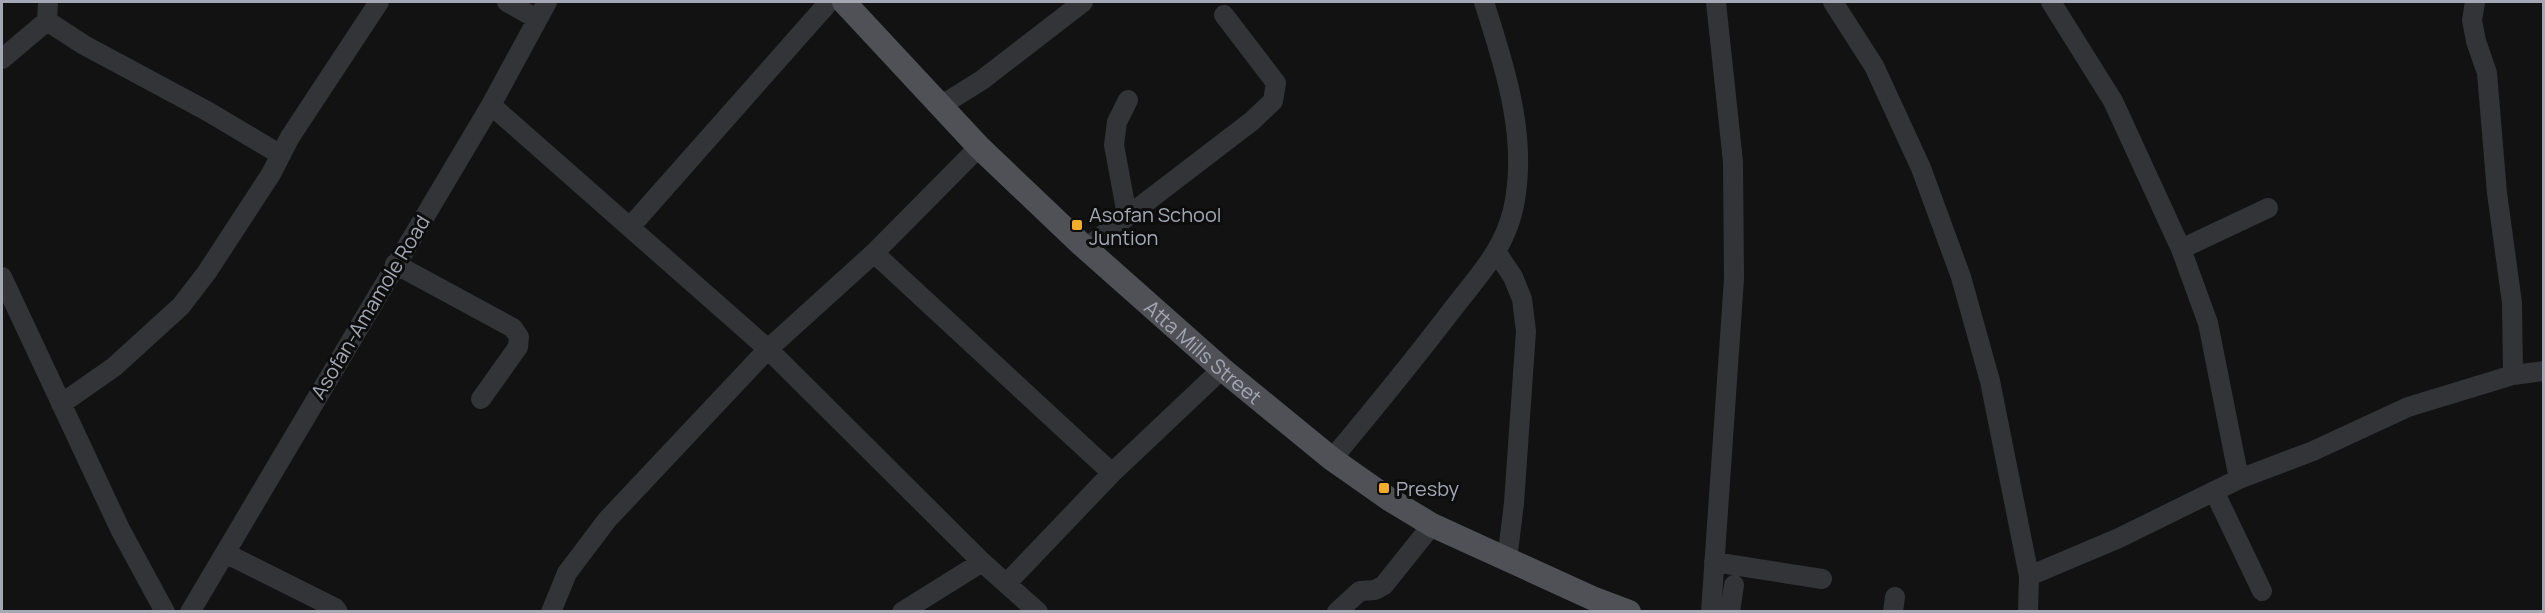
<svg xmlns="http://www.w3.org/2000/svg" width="2545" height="613" font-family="Manrope,sans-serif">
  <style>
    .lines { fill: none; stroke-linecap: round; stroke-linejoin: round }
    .minor { stroke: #333438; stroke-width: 20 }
    .major { stroke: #4f5157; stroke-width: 24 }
    .poi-dot { fill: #f3ac29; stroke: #0d0d0e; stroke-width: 2 }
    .labels { text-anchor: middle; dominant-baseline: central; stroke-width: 6; stroke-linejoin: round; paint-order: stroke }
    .poi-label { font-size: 20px; fill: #a3a8b4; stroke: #0d0d0e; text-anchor: start }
    .street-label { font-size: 20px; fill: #a3a8b4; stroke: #0d0d0e }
  </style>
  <rect width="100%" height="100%" fill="#121213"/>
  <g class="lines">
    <path class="minor" d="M507,2l30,17
      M1833,2l41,64 47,102 40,109 29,104 39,195 -1,36
      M2051,2l62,99 68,148 27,74 31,156
      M2475,2l-3,18 4,21 11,32 10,120 15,110 1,72
      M47,21l37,24 123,66 74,44
      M2,59l45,-38 1,-19
      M491,105l277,244 214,213 56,50
      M942,105l40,-25 101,-78
      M1127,215l-13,-70 3,-23 11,-22
      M630,227l199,-225
      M1086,248l166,-127 21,-20 3,-18 -52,-68
      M2181,249l87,-41
      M874,253l238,220
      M1497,253l16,24 9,22 4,32 -12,172 -7,57
      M395,264l118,64 6,9 -1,10 -37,52
      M2,277l118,252 45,83
      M61,404l53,-37 67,-61 26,-34 64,-98 19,-37 89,-135
      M1332,459c41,-49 81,-98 120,-149 25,-33 51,-58 61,-100 16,-71 -8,-141 -29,-208
      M2214,491l48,100
      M225,553l110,55 3,4
      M1714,562l108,17
      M2029,576l90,-38 120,-59 74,-28 95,-44 105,-32 31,-4
      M1007,583l105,-110 110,-104
      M190,612l301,-507 56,-103
      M551,612l16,-39 40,-53 161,-171 106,-96 105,-106
      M902,612l80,-50
      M1337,612l23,-21 15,-1 9,-5 48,-60
      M1711,612l23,-333 -1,-117 -17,-160
      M1730,612l4,-27
      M1893,612l2,-15"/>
    <path class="major" id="s1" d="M844,2l135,145 102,97 141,125 110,90 57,40 43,26 160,73 37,14"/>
  </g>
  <g class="poi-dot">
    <rect x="1071" y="219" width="12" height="12" rx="3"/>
    <rect x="1378" y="482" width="12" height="12" rx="3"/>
  </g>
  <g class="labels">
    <g class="poi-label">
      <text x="1089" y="214">Asofan School<tspan x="1089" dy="23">Juntion</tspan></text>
      <text x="1396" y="488">Presby</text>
    </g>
    <g class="street-label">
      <text transform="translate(370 307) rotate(-59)">Asofan-Amamole Road</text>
      <text stroke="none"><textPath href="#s1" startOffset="502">Atta Mills Street</textPath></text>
    </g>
  </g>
  <rect width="2545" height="613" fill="none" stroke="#a3a8b4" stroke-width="6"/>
</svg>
